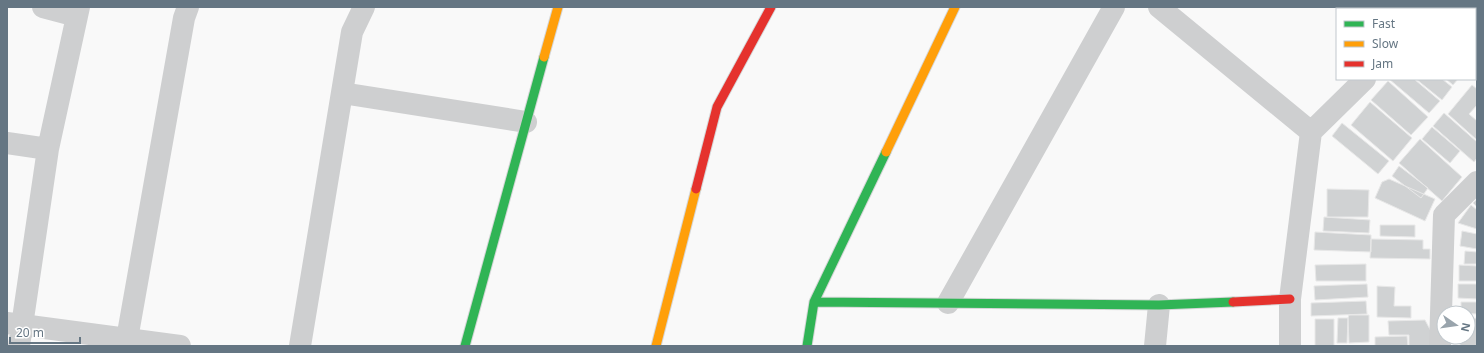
<svg xmlns="http://www.w3.org/2000/svg" width="1484" height="353" font-family="'Noto Sans',sans-serif">
  <style>
    .building { fill: #d0d2d3; stroke: #e8e8e8 }
    .lines { fill: none; stroke-linecap: round; stroke-linejoin: round }
    .fast-casing { stroke: #d5d6d7; stroke-width: 11 }
    .slow-casing { stroke: #d5d6d7; stroke-width: 11 }
    .jam-casing { stroke: #d5d6d7; stroke-width: 11 }
    .street { stroke: #cecfd0; stroke-width: 22 }
    .fast { stroke: #30b455; stroke-width: 9 }
    .slow { stroke: #ff9f0a; stroke-width: 9 }
    .jam { stroke: #e5322d; stroke-width: 9 }
  </style>
  <rect width="100%" height="100%" fill="#f9f9f9"/>
  <path class="building" d="M1389,79h25l26,22 -11,12z
    M1416,79h26l10,8 -10,13z
    M1446,79h12l-5,6z
    M1388,81l40,36 -17,18 -40,-35z
    M1472,85l5,4v16l-8,9 8,7v19l-29,-26z
    M1370,102l42,36 -19,23 -42,-36z
    M1444,113l33,29v16l-3,4 -41,-36z
    M1342,123l47,38 -11,13 -46,-38z
    M1432,127l28,24 -10,12 -28,-24z
    M1420,139l42,38 -20,24 -43,-38z
    M1399,166l29,22 -7,10 -29,-22z
    M1389,179l46,20 -10,22 -50,-23 7,-16z
    M1327,189l42,1 -1,27h-41z
    M1477,199v8l-4,-4z
    M1471,205l6,5v19l-19,-6z
    M1324,217l46,3 -1,13 -46,-2z
    M1380,225h35v12l-35,-1z
    M1462,231l15,3v15l-17,-3z
    M1315,232l56,3v17l-57,-2z
    M1371,239l52,1v9h7v10l-60,-1z
    M1465,251l12,1v12h-13z
    M1366,264v17h-50l-1,-16z
    M1459,265l18,1v15h-18z
    M1367,284l1,13 -53,3 -1,-14z
    M1458,284h19v15l-19,-1z
    M1377,286l18,1 -1,19h17v12l-34,-1z
    M1366,301l1,13 -56,2v-13z
    M1461,302h16v12l-16,-1z
    M1349,315h20v27l-20,1 -1,-25z
    M1338,318h10l-1,25h-10z
    M1477,318v28h-17v-9h8v-18z
    M1315,319h19v27h-19z
    M1425,320l9,17v9h-25v-11h-20l-1,-14z
    M1407,336l1,10h-33v-9z"/>
  <g class="lines">
    <g class="fast-casing">
      <path id="fast" d="M814,302l345,3 74,-3
        M465,346l79,-289
        M807,346l7,-44 72,-150"/>
    </g>
    <g class="slow-casing">
      <path id="slow" d="M544,57l14,-50
        M886,152l69,-145
        M656,346l40,-157"/>
    </g>
    <g class="jam-casing">
      <path id="jam" d="M696,189l21,-82 54,-100
        M1233,302l57,-3"/>
    </g>
    <path class="street" d="M43,7l34,9
      M1159,7l152,125
      M1414,7l3,2
      M1475,58l2,2
      M342,93l184,29
      M7,143l41,6
      M948,303l166,-296
      M7,323l173,23
      M127,339l57,-321 4,-11
      M19,346l29,-197 31,-142
      M300,346l52,-314 12,-25
      M1155,346l4,-41
      M1290,346v-47l21,-167 54,-53
      M1440,346l4,-131 33,-33"/>
    <use href="#fast" class="fast"/>
    <use href="#slow" class="slow"/>
    <use href="#jam" class="jam"/>
  </g>
  <rect width="1484" height="353" fill="none" stroke="#657683" stroke-width="16"/>
  <rect x="1336" y="8" width="140" height="72" fill="#ffffff" stroke="#c1c8cd"/>
  <rect x="1344" y="21" width="20" height="6" fill="#30b455" stroke="#c1c8cd"/>
  <text x="1372" y="28" font-size="12" fill="#657683">Fast</text>
  <rect x="1344" y="41" width="20" height="6" fill="#ff9f0a" stroke="#c1c8cd"/>
  <text x="1372" y="48" font-size="12" fill="#657683">Slow</text>
  <rect x="1344" y="61" width="20" height="6" fill="#e5322d" stroke="#c1c8cd"/>
  <text x="1372" y="68" font-size="12" fill="#657683">Jam</text>
  <g transform="translate(1456 325) rotate(103)"><circle r="19" fill="#ffffff" stroke="#c1c8cd"/>
  <path d="M0-3L7 15L0 10L-7 15Z" fill="#99a4ac"/>
  <text y="-6" font-size="11" font-weight="bold" text-anchor="middle" fill="#657683">N</text>
  </g>
  <path d="M10 337v6h70v-6" fill="none" stroke="#657683" stroke-width="2"/>
  <text x="16" y="337" font-size="12" fill="#657683" stroke="#ffffff" stroke-width="3" paint-order="stroke">20 m</text>
</svg>
